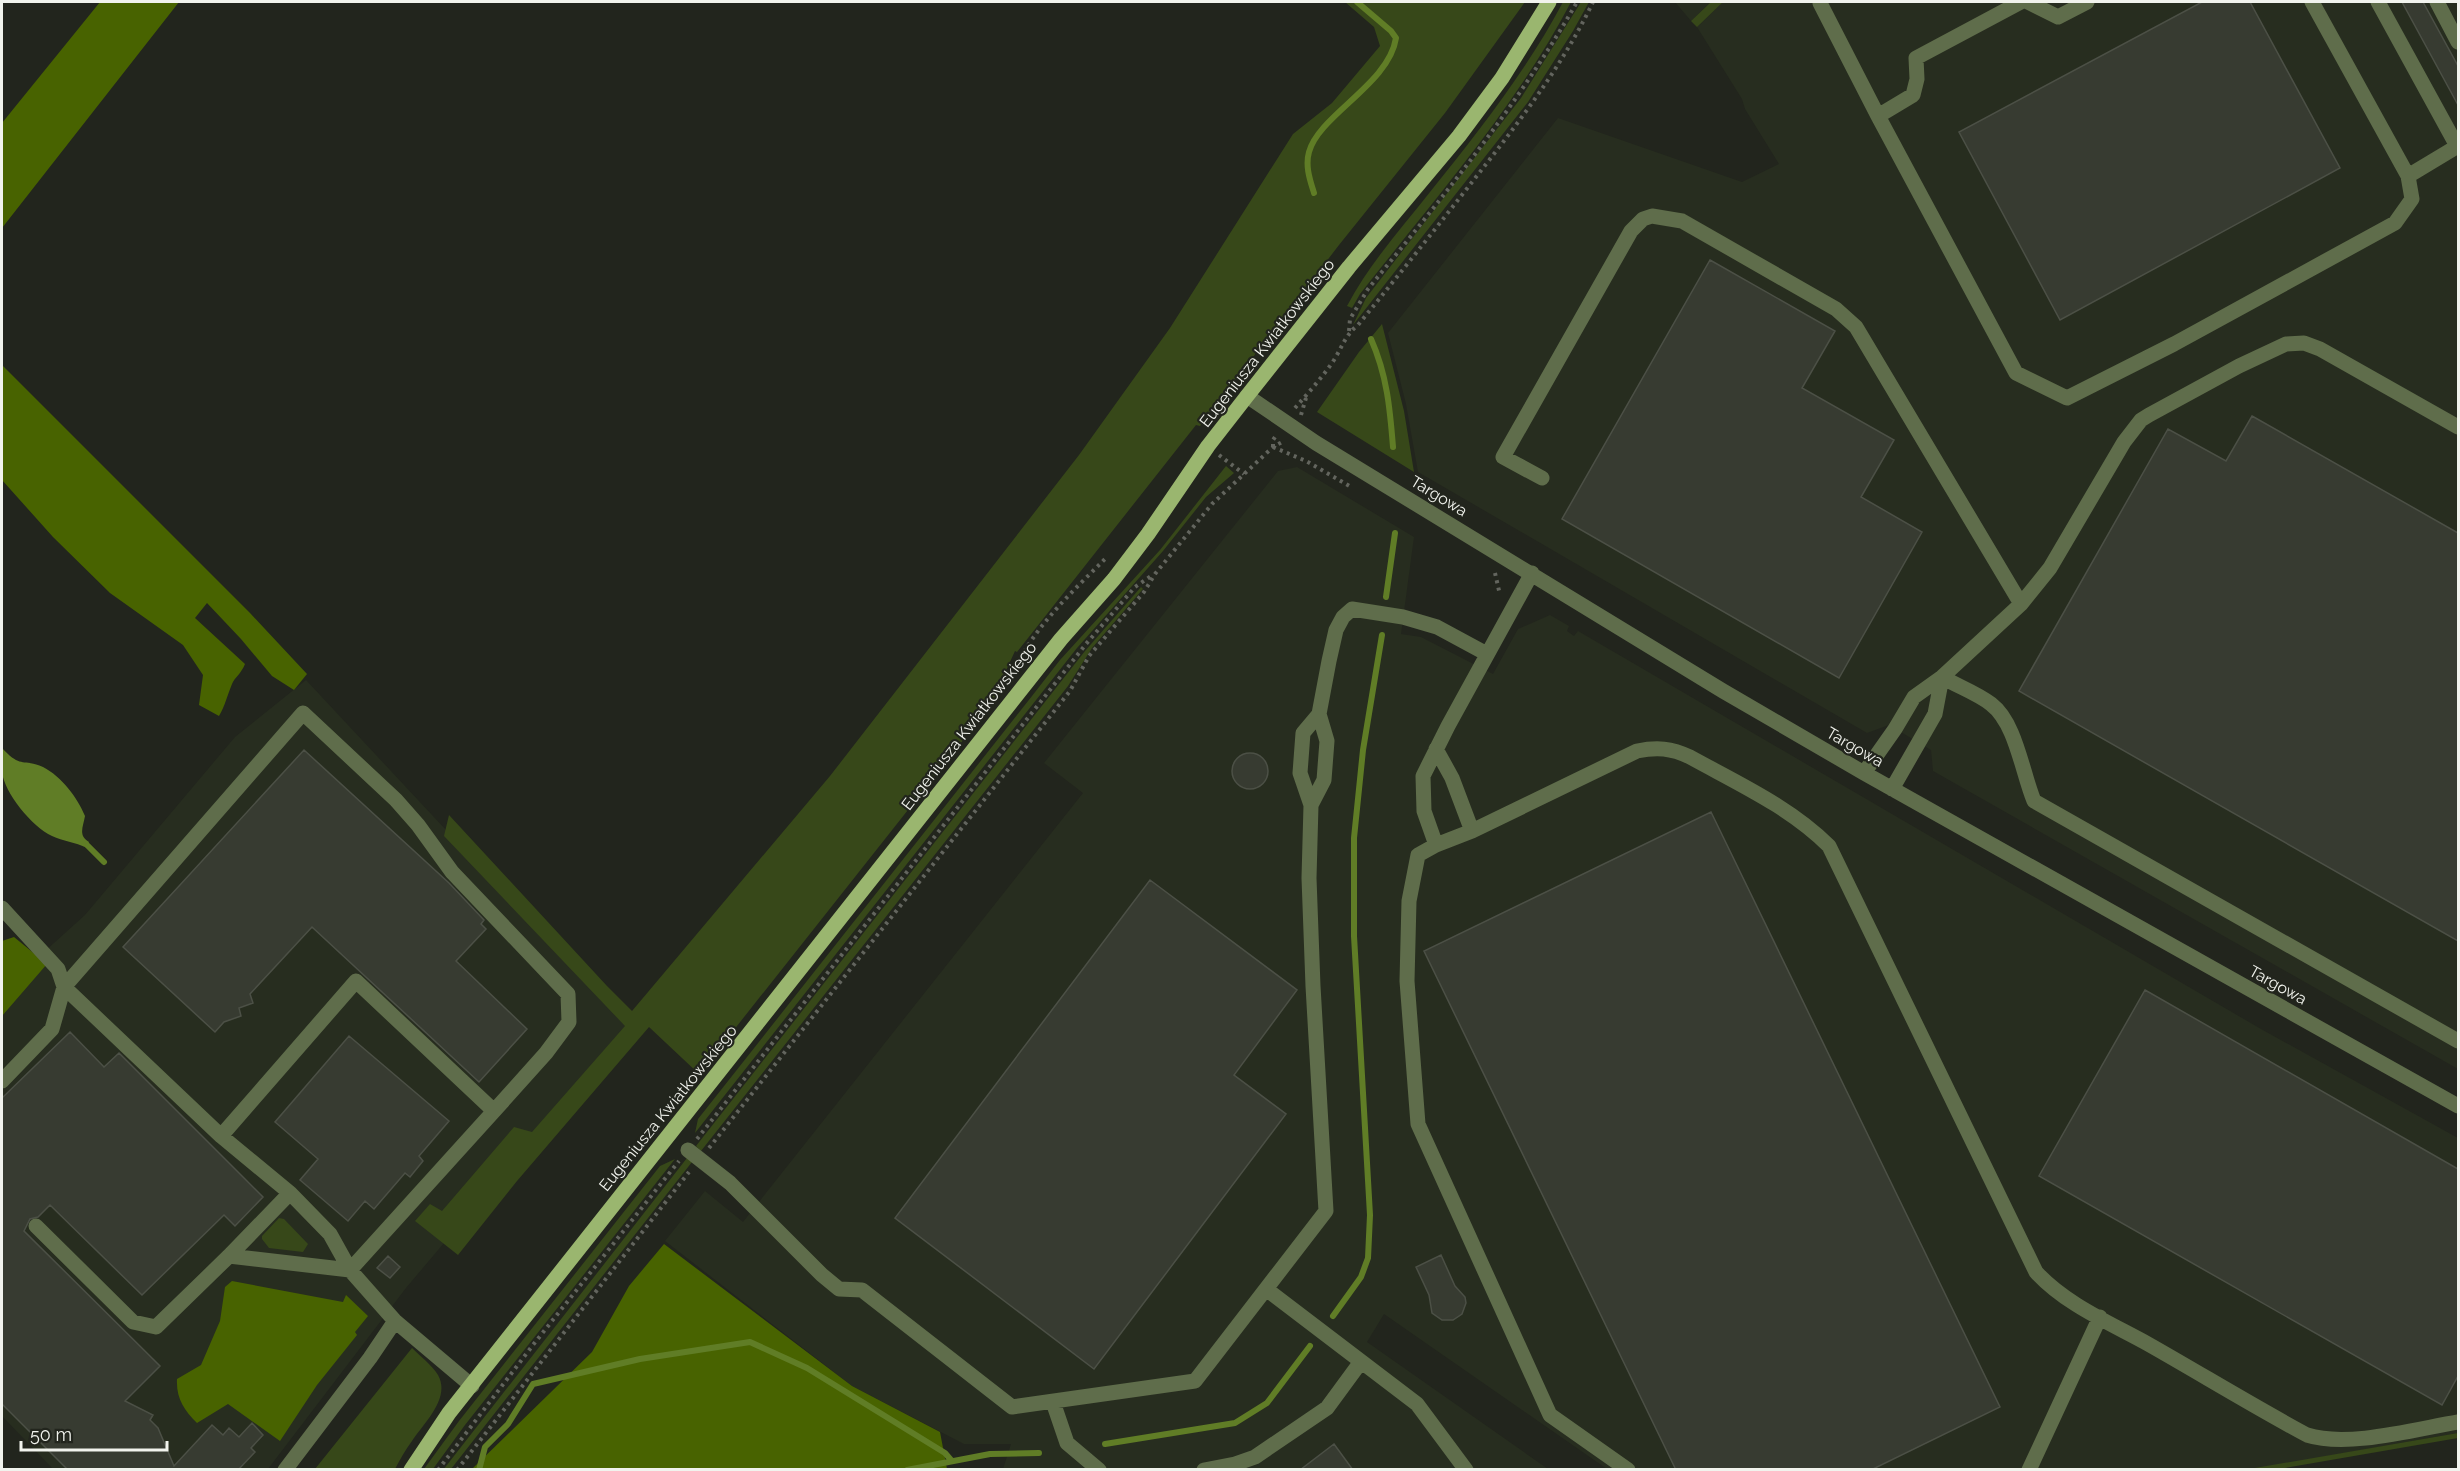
<svg xmlns="http://www.w3.org/2000/svg" width="2460" height="1471" font-family="Raleway,sans-serif">
  <style>
    .built { fill: #272d1f }
    .green { fill: #374819 }
    .forest { fill: #486300 }
    .water { fill: #607d26 }
    .lines { fill: none; stroke-linecap: round; stroke-linejoin: round }
    .stream { stroke: #607d26; stroke-width: 6 }
    .building { fill: #373b31; stroke: #4c5046; stroke-width: 1.5 }
    .path { stroke: #63655e; stroke-width: 4; stroke-dasharray: 3 4.5; stroke-linecap: butt }
    .minor { stroke: #5f6d4b; stroke-width: 15 }
    .major { stroke: #9ab66f; stroke-width: 15 }
    .labels { text-anchor: middle; dominant-baseline: central; stroke-width: 4.5; stroke-linejoin: round; paint-order: stroke }
    .street-label { font-size: 16px; fill: #f1f3ed; stroke: #22251d }
  </style>
  <rect width="100%" height="100%" fill="#22251d"/>
  <path class="built" d="M1675,2h36l-20,19z
    M1723,2h735v1067l-525,-298 -2,-21 -42,-25 -22,8 -449,-261 -12,-68 -18,-71 170,-215 184,64 37,-18 -34,-55 -3,-10 -45,-72z
    M1297,467l117,70 -13,97 20,3 72,37 25,-45 32,-14 19,11 -2,5 7,5 4,-5 683,398 197,109v295l-209,37 -642,-1 -223,-155 -17,28 181,127h-545l8,-25h-47l-112,-58 -187,-145 40,-50 38,31 340,-429 -39,-30 234,-292z
    M306,680l322,345 -222,263 -138,181h-215l-51,-53v-426l83,-75 150,-178z"/>
  <path class="green" d="M1345,2h180l-80,111 -106,132 -139,181 -4,-1 -179,227 -2,-1 -11,24 6,6 -311,393 -50,-47 -132,154 -59,74 -43,-34 15,-17 12,7 72,-84 18,5 93,-106 -181,-190 5,-21 158,171 25,25 198,-235 249,-321 91,-127 123,-194 39,-31 48,-57 -6,-19z
    M1563,2h8c-55,105 -138,199 -211,292l-8,14 -5,-2c22,-42 54,-77 83,-114 48,-60 97,-122 133,-190z
    M1581,2h8l-16,29 -45,71 -175,223 13,-27 155,-200z
    M1711,2h12l-26,25 -6,-6z
    M1382,324l22,87 10,61 -97,-60 42,-60z
    M1226,466l8,7 -28,24 -43,54 -86,97 -382,485 3,-14 334,-423 28,-36 100,-110z
    M1141,587l2,2 -51,59 -24,38 -367,465 -5,-5 389,-495z
    M687,1158l5,4 -241,307 -8,1z
    M675,1159l-210,266 -32,44h-9l35,-48 201,-255z
    M279,1218l5,1 24,25 -5,8 -34,-4 -7,-9v-3z
    M412,1348c8,8 20,17 26,27 13,23 -14,48 -26,66 -7,9 -12,19 -17,28h-80z
    M2458,1433v5l-179,31h-30z"/>
  <path class="forest" d="M100,2h79l-177,226v-105z
    M2,365l248,248 57,61 -13,16 -22,-14 -31,-37 -34,-36 -12,15 50,46c-4,10 -10,13 -13,20 -5,12 -7,22 -13,32l-20,-11 4,-30 -20,-30 -73,-52 -57,-56 -51,-57z
    M14,937l33,27 -45,52v-75z
    M664,1244l188,142 88,46 7,37h-475l120,-117 37,-66z
    M232,1281l111,21 3,-7 22,21 -13,16 2,3 -40,50 -37,56 -52,-37 -31,19c-13,-13 -21,-25 -20,-44l24,-14 19,-44 5,-34z"/>
  <path class="water" d="M2,748c19,21 21,10 41,19 19,10 34,30 42,49 -2,11 -7,20 4,26l-2,6c-12,-6 -24,-7 -35,-12 -20,-9 -48,-44 -50,-64 -1,-8 -1,-16 0,-24z"/>
  <g class="lines">
    <path class="stream" d="M1314,193c-4,-13 -9,-27 -5,-41 10,-37 80,-68 87,-114l-5,-7 -34,-29
      M1371,339c16,36 19,70 22,108
      M1386,597l9,-64
      M88,846l16,16
      M1333,1316l28,-39 7,-19 2,-43 -16,-279v-98l9,-88 19,-115
      M1105,1444l130,-21 32,-20 43,-57
      M479,1470l6,-23 23,-23 25,-40 107,-25 110,-17 57,26 138,85 6,7
      M907,1470l83,-16 49,-1"/>
  </g>
  <path class="building" d="M2202,2h48l90,166 -280,152 -101,-188z
    M2402,2h21l35,64v39z
    M1710,260l125,71 -33,57 92,52 -33,57 61,35 -83,146 -277,-159z
    M2252,416l206,117v408l-439,-250 149,-262 58,32z
    M304,750l145,133 35,37 -3,4 5,5 -30,32 71,68 -48,53 -167,-155 -62,67 3,9 -14,5 2,8 -17,6 -9,10 -92,-85z
    M1232 771a18 18 0 1 1 36 0a18 18 0 1 1-36 0Z
    M1711,812l289,595 -129,63h-195l-252,-519z
    M1150,880l147,110 -63,85 52,39 -192,255 -199,-151z
    M2145,990l313,179v207l-16,29 -403,-229z
    M70,1032l34,35 15,-14 144,144 -28,29 -11,-11 -82,80 -92,-90 -12,12 -8,2 -6,12 136,135 -35,35 28,14 -3,5 8,8 16,38 38,-41 11,10 6,-7 10,9 13,-14 11,12 -12,13 4,4 -17,18h-170l-66,-66v-306z
    M349,1036l100,85 -30,35 4,5 -13,16 -5,-4 -31,36 -9,-8 -17,20 -48,-41 18,-21 -43,-37z
    M1441,1255l14,31 10,11 1,6 -4,11 -9,6h-11l-10,-7 -3,-18 -13,-28z
    M388,1256l12,11 -10,11 -13,-10z
    M1334,1444l19,26h-53z"/>
  <g class="lines">
    <path class="path" d="M1349,331l1,-12 18,-30c75,-92 150,-184 209,-287
      M1295,408c13,-15 27,-30 39,-48 8,-13 12,-26 24,-35 40,-49 79,-98 118,-148 43,-55 87,-112 117,-175
      M1301,415l5,-17
      M1273,447v-7l4,-6
      M1273,447l33,14 45,26
      M1219,455l25,19
      M1495,573l5,22
      M1017,665c20,-41 57,-75 89,-107
      M697,1139l389,-495 49,-57 16,-11
      M709,1148l361,-457 19,-35 55,-64 11,-18 57,-70 61,-57 11,-6
      M438,1470l95,-125 146,-184
      M457,1470l232,-298"/>
    <path class="minor" d="M2028,2l30,15 29,-15
      M2312,2l96,174
      M2378,2l80,146
      M2437,2l21,40
      M1820,3l58,113 138,257 51,25 107,-54 221,-121 17,-24 -4,-23 50,-30
      M1878,116l35,-21 4,-16 -1,-21 105,-56
      M1247,396l69,47 407,248 141,82 594,333
      M1542,478l-39,-21 128,-226 12,-12 9,-3 30,5 154,88 20,18 165,277
      M1942,677c15,9 35,16 49,27 25,19 31,68 43,97l424,240
      M1436,749l16,29 20,53
      M1864,773l31,-44 19,-32 28,-20 79,-73 29,-36 74,-126 17,-22 8,-5 90,-49 47,-22 18,-1 16,6 138,78
      M1892,789l43,-75 7,-37
      M1311,805l13,-25 3,-39 -8,-27 10,-53 7,-31 7,-13 9,-8 51,8 34,10 50,27
      M1436,845l-12,-34 -1,-35 25,-50 84,-153
      M2,908l56,61 6,18 157,149 69,57 -61,63
      M2,1081l50,-52 12,-42 239,-274 93,87 22,25 34,47 116,122 1,28 -23,31 -52,58
      M221,1136l135,-155 138,130 -144,159 -20,-36 -40,-41
      M688,1150l42,33 92,92 17,14 23,1 150,117 183,-26 131,-170 -13,-225 -4,-108 2,-73 -11,-32 3,-40 16,-19
      M36,1226l97,96 23,5 73,-71 121,14 45,51 77,65
      M1266,1289l151,115 49,66
      M1053,1402l14,41 32,27
      M285,1470l85,-112 25,-37
      M1204,1470l31,-6 20,-7 72,-49 33,-45
      M1628,1470l-78,-55 -132,-291 -11,-143 2,-80 9,-46 18,-10 36,-14 165,-80c20,-4 34,-3 53,6 47,26 100,50 139,89l207,426c29,32 74,51 112,72 53,30 105,62 159,91 41,13 109,-6 151,-13
      M2029,1470l71,-153"/>
    <path class="major" d="M411,1470l38,-57 612,-774 53,-60 34,-45 60,-88 39,-50 102,-129 110,-131 43,-58 47,-76"/>
  </g>
  <g class="labels">
    <g class="street-label">
      <text transform="translate(1267 343) rotate(-52)">Eugeniusza Kwiatkowskiego</text>
      <text transform="translate(1439 496) rotate(31)">Targowa</text>
      <text transform="translate(969 726) rotate(-52)">Eugeniusza Kwiatkowskiego</text>
      <text transform="translate(1855 747) rotate(30)">Targowa</text>
      <text transform="translate(2278 985) rotate(29)">Targowa</text>
      <text transform="translate(668 1108) rotate(-51)">Eugeniusza Kwiatkowskiego</text>
    </g>
  </g>
  <rect width="2460" height="1471" fill="none" stroke="#f1f3ed" stroke-width="6"/>
  <path d="M21 1441v9h146v-9" fill="none" stroke="#f1f3ed" stroke-width="3"/>
  <text x="30" y="1441" font-size="18" fill="#f1f3ed" stroke="#22251d" stroke-width="4.5" paint-order="stroke">50 m</text>
</svg>
